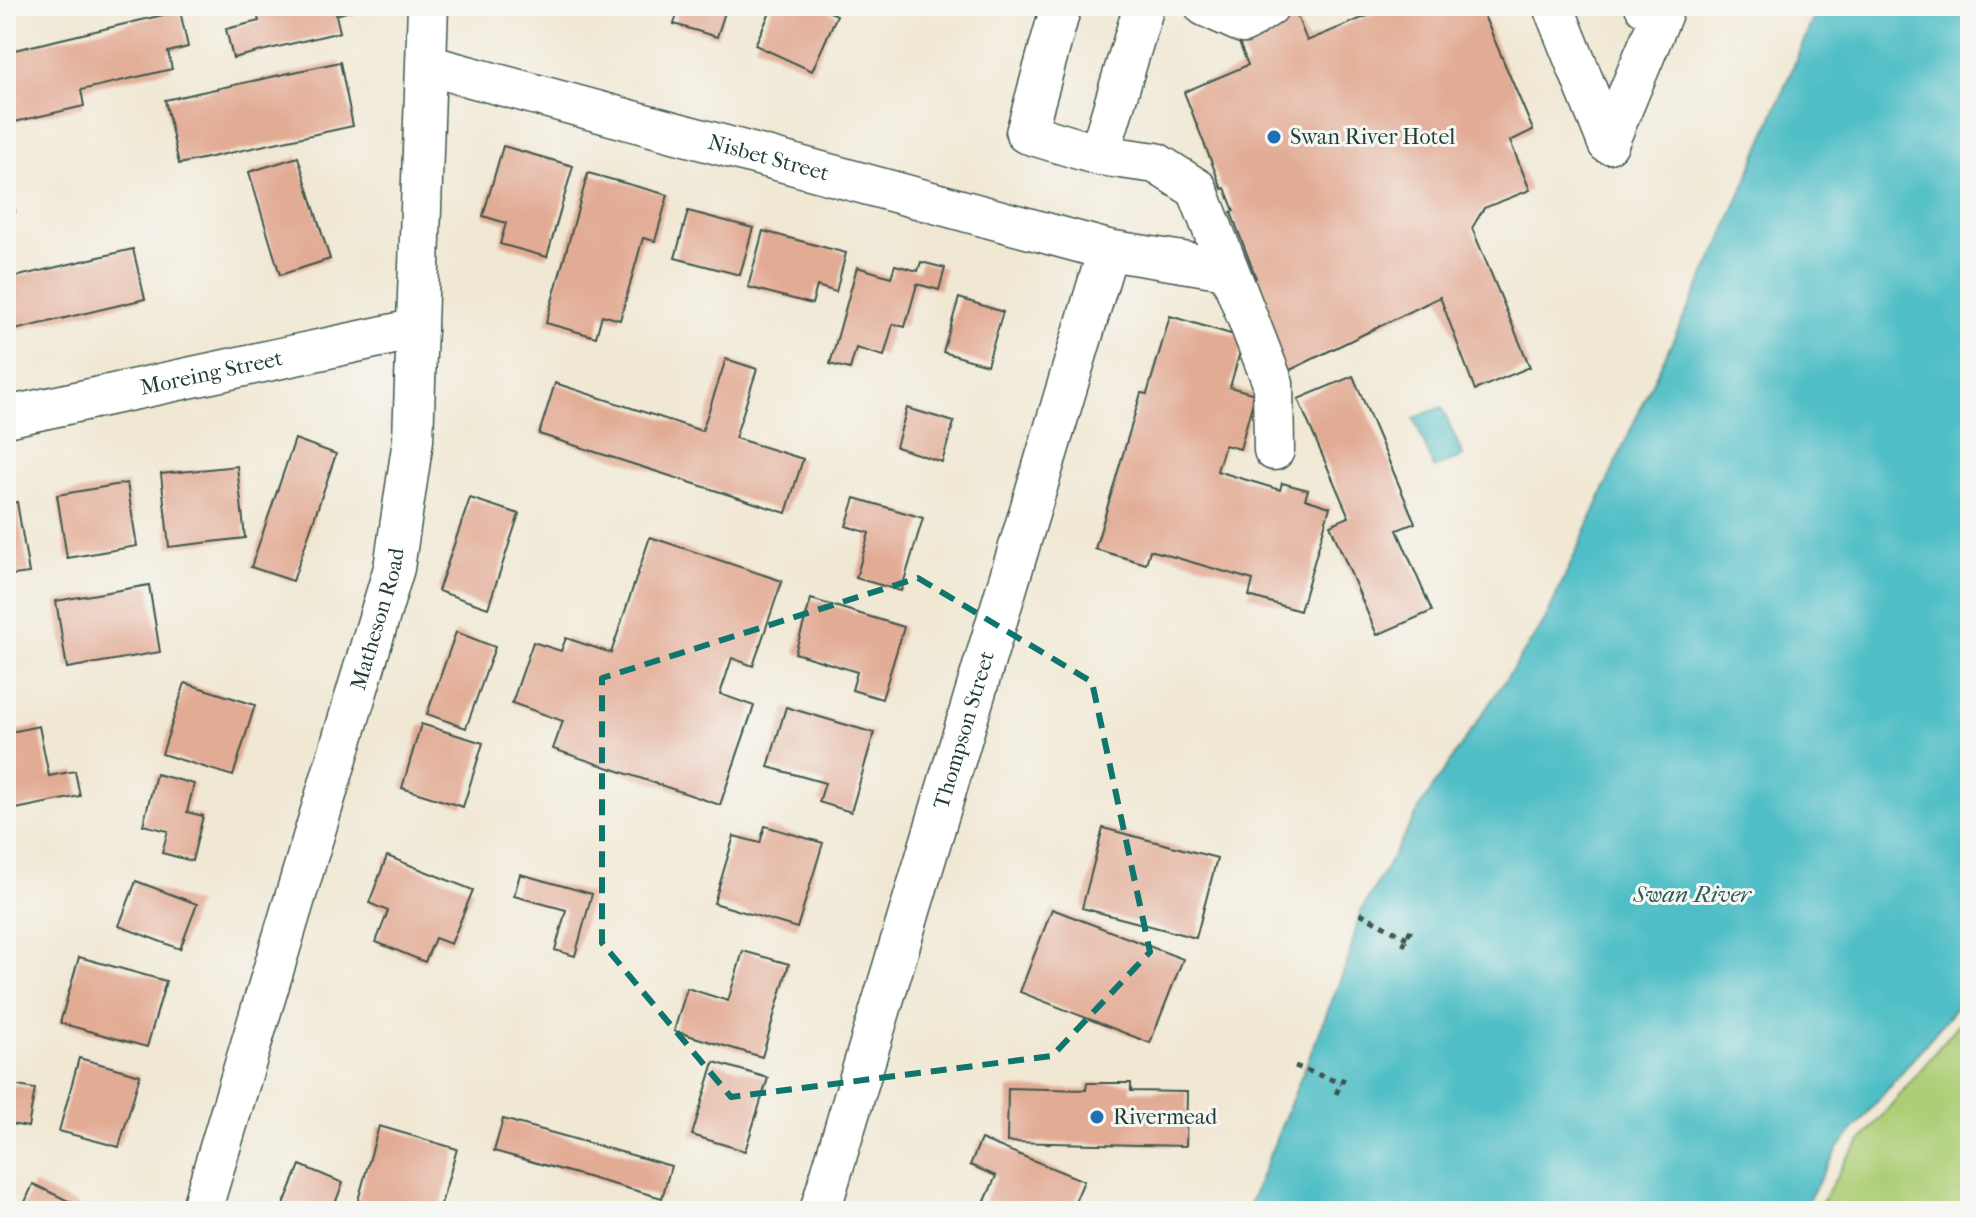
<svg xmlns="http://www.w3.org/2000/svg" width="1976" height="1217" font-family="'IM FELL French Canon',serif">
  <style>
    .green { fill: #adce76; stroke: #668655; stroke-width: 2 }
    .water { fill: #50bec6; stroke: #387e7d; stroke-width: 2 }
    .building { fill: #e2ab94 }
    .lines { fill: none; stroke-linecap: round; stroke-linejoin: round }
    .minor-casing { stroke: #3e574c; stroke-width: 43 }
    .path { stroke: #3e574c; stroke-width: 5; stroke-dasharray: 6 6; stroke-linecap: butt }
    .minor { stroke: #fff; stroke-width: 40 }
    .marked { fill: none; stroke: #0f766e; stroke-width: 6; stroke-dasharray: 16 10; stroke-linejoin: round }
    .poi-dot { fill: #1f6fb2; stroke: #f6f6f2; stroke-width: 3 }
    .labels { text-anchor: middle; dominant-baseline: central; stroke-width: 6; stroke-linejoin: round; paint-order: stroke }
    .poi-label { font-size: 22px; fill: #1f3d34; stroke: #f6f6f2; text-anchor: start }
    .street-label { font-size: 22px; fill: #1f3d34; stroke: #f6f6f2 }
    .water-label { font-size: 24px; font-style: italic; fill: #2b5d58; stroke: #f6f6f2 }
  </style>
  <rect width="100%" height="100%" fill="#f6f6f2"/>
  <filter id="ink" filterUnits="userSpaceOnUse"><feTurbulence type="fractalNoise" baseFrequency=".0125" numOctaves="2"/><feDisplacementMap in="SourceGraphic" scale="16" xChannelSelector="R" yChannelSelector="G"/><feConvolveMatrix kernelMatrix="1 2 1 2 8 2 1 2 1" color-interpolation-filters="sRGB"/></filter>
  <filter id="wash" filterUnits="userSpaceOnUse"><feTurbulence type="fractalNoise" baseFrequency=".006" numOctaves="4" result="noise"/><feDisplacementMap in="SourceGraphic" scale="32" xChannelSelector="R" yChannelSelector="G"/><feGaussianBlur stdDeviation="1.8" result="paint"/><feColorMatrix in="noise" values="0 0 0 0 0 0 0 0 0 0 0 0 0 0 0 0 0 1.4 0 .05"/><feComposite in="paint" operator="in"/></filter>
  <g filter="url(#wash)">
    <rect width="100%" height="100%" fill="#f1e8d4"/>
    <path class="green" d="M1970,1010v201h-153l30,-53z"/>
    <path class="water" d="M1818,6h152v985l-132,157 -36,63h-555l101,-250 12,-48 64,-112 121,-180 104,-232 71,-145z
      M1442,407l21,49 -29,12 -20,-50z"/>
    <g id="blocks">
      <path class="building" d="M255,6h97l1,4 -17,5 4,17 -107,26 -7,-29 33,-8z
        M680,6h47l-10,31 -43,-13z
        M773,6h43l21,9 -25,56 -57,-26z
        M1278,6h15l14,35 84,-35h89l53,124 -23,11 20,49 -46,18 -12,20 58,139 -55,23 -35,-93 -158,77 -31,-94 5,-2 -25,-66 3,-1 -9,-23 -3,1 -38,-97 64,-27 -12,-30z
        M180,11l8,36 -20,5 4,17 -91,21 3,16 -78,18v-72z
        M340,62l13,64 -174,38 -14,-64z
        M503,146l70,20 -26,91 -47,-13 6,-21 -23,-7z
        M298,157l32,102 -50,16 -31,-103z
        M6,170l9,42 -9,2z
        M588,173l80,22 -13,46 -12,-3 -23,82 -18,-5 -6,22 -50,-14z
        M688,211l65,17 -13,47 -65,-17z
        M763,231l83,22 -10,39 -19,-6 -5,18 -64,-17z
        M133,249l12,50 -139,33v-53z
        M921,262l24,6 -6,22 -22,-6 -12,43 -12,-3 -9,32 -28,-8 -6,21 -20,-5 27,-97 34,10 4,-12 23,6z
        M959,298l44,14 -16,53 -44,-13z
        M1170,316l74,22 -14,49 25,7 -15,55 -15,-4 -8,26 63,19 2,-7 26,7 -3,9 25,8 -30,104 -51,-15 4,-16 -103,-30 -4,14 -51,-15 46,-156 6,1z
        M726,359l31,10 -22,69 68,21 -17,54 -247,-79 16,-51 147,48z
        M1353,376l62,147 -18,7 35,81 -55,24 -47,-110 19,-8 -51,-118z
        M907,408l47,14 -12,40 -46,-15z
        M295,439l41,15 -43,127 -42,-14z
        M237,466l8,72 -76,9 -8,-73z
        M127,483l10,63 -70,12 -10,-63z
        M470,498l49,16 -31,94 -50,-17z
        M855,498l68,20 -22,73 -45,-13 13,-45 -23,-7z
        M17,502l12,71 -23,3v-72z
        M650,537l132,44 -29,85 -21,-8 -12,36 34,12 -34,99 -167,-56 10,-28 -51,-18 21,-61 28,9 5,-13 45,15z
        M149,585l11,67 -93,16 -11,-67z
        M811,599l93,28 -22,72 -30,-9 5,-18 -62,-19z
        M456,632l39,15 -29,81 -39,-14z
        M185,683l70,22 -22,71 -71,-22z
        M786,707l88,26 -23,79 -32,-10 6,-19 -57,-16z
        M421,724l62,19 -20,64 -61,-19z
        M39,726l10,50 26,-5 5,25 -74,15v-78z
        M156,774l38,10 -7,28 16,4 -11,45 -30,-8 6,-22 -25,-6z
        M765,826l58,17 -26,85 -83,-25 20,-67 26,7z
        M1103,828l114,30 -21,80 -114,-30z
        M387,856l86,34 -22,54 -16,-6 -10,24 -49,-20 12,-31 -19,-8z
        M520,874l72,20 -17,62 -20,-6 11,-40 -52,-14z
        M136,881l61,23 -17,45 -61,-23z
        M1052,909l131,50 -33,84 -130,-51z
        M743,951l46,13 -27,93 -88,-26 13,-43 41,13z
        M79,957l87,24 -19,66 -87,-24z
        M79,1058l61,17 -21,72 -60,-16z
        M714,1062l54,16 -23,73 -53,-16z
        M1087,1083h44v8l56,1 -1,54 -179,-4 1,-54 78,2z
        M12,1085l23,4 -7,38 -22,-4z
        M503,1119l168,47 -9,32 -168,-47z
        M379,1126l78,23 -18,62h-84z
        M981,1139l103,42 -13,30h-70l-16,-10 11,-25 -26,-11z
        M300,1165l43,18 -11,28h-51z
        M33,1184l56,27h-68z"/>
    </g>
  </g>
  <g filter="url(#ink)">
    <use href="#blocks" fill-opacity="0" stroke="#3e574c" stroke-width="2"/>
    <g class="lines">
      <g class="minor-casing">
        <g id="minor">
          <path d="M1061,6l-35,127 73,22 57,8 41,26 76,194 1,67"/>
          <path d="M1205,6l38,17 26,-17"/>
          <path d="M1553,6l55,137"/>
          <path id="s1" d="M427,65l681,185 118,19"/>
          <path d="M1608,143l54,-130 -17,-7"/>
          <path d="M1099,155l45,-149"/>
          <path id="s2" d="M6,417l411,-88"/>
          <path id="s3" d="M201,1211l193,-643 19,-128 15,-434"/>
          <path id="s4" d="M820,1211l288,-961"/>
        </g>
      </g>
      <path class="path" d="M1360,913l47,25
        M1403,946l10,-21
        M1295,1066l46,17
        M1336,1094l9,-19"/>
      <use href="#minor" class="minor"/>
    </g>
  </g>
  <path class="marked" d="M918,578l174,104 58,270 -98,104 -321,41 -129,-154v-265z"/>
  <g class="poi-dot">
    <circle cx="1274" cy="137" r="8"/>
    <circle cx="1097" cy="1117" r="8"/>
  </g>
  <g class="labels">
    <g class="poi-label">
      <text x="1290" y="137">Swan River Hotel</text>
      <text x="1113" y="1117">Rivermead</text>
    </g>
    <g class="street-label">
      <text stroke="none"><textPath href="#s1" startOffset="354">Nisbet Street</textPath></text>
      <text stroke="none"><textPath href="#s2" startOffset="210">Moreing Street</textPath></text>
      <text stroke="none"><textPath href="#s3" startOffset="618">Matheson Road</textPath></text>
      <text stroke="none"><textPath href="#s4" startOffset="502">Thompson Street</textPath></text>
    </g>
    <g class="water-label">
      <text x="1692" y="894">Swan River</text>
    </g>
  </g>
  <rect width="1976" height="1217" fill="none" stroke="#f6f6f2" stroke-width="32"/>
</svg>
